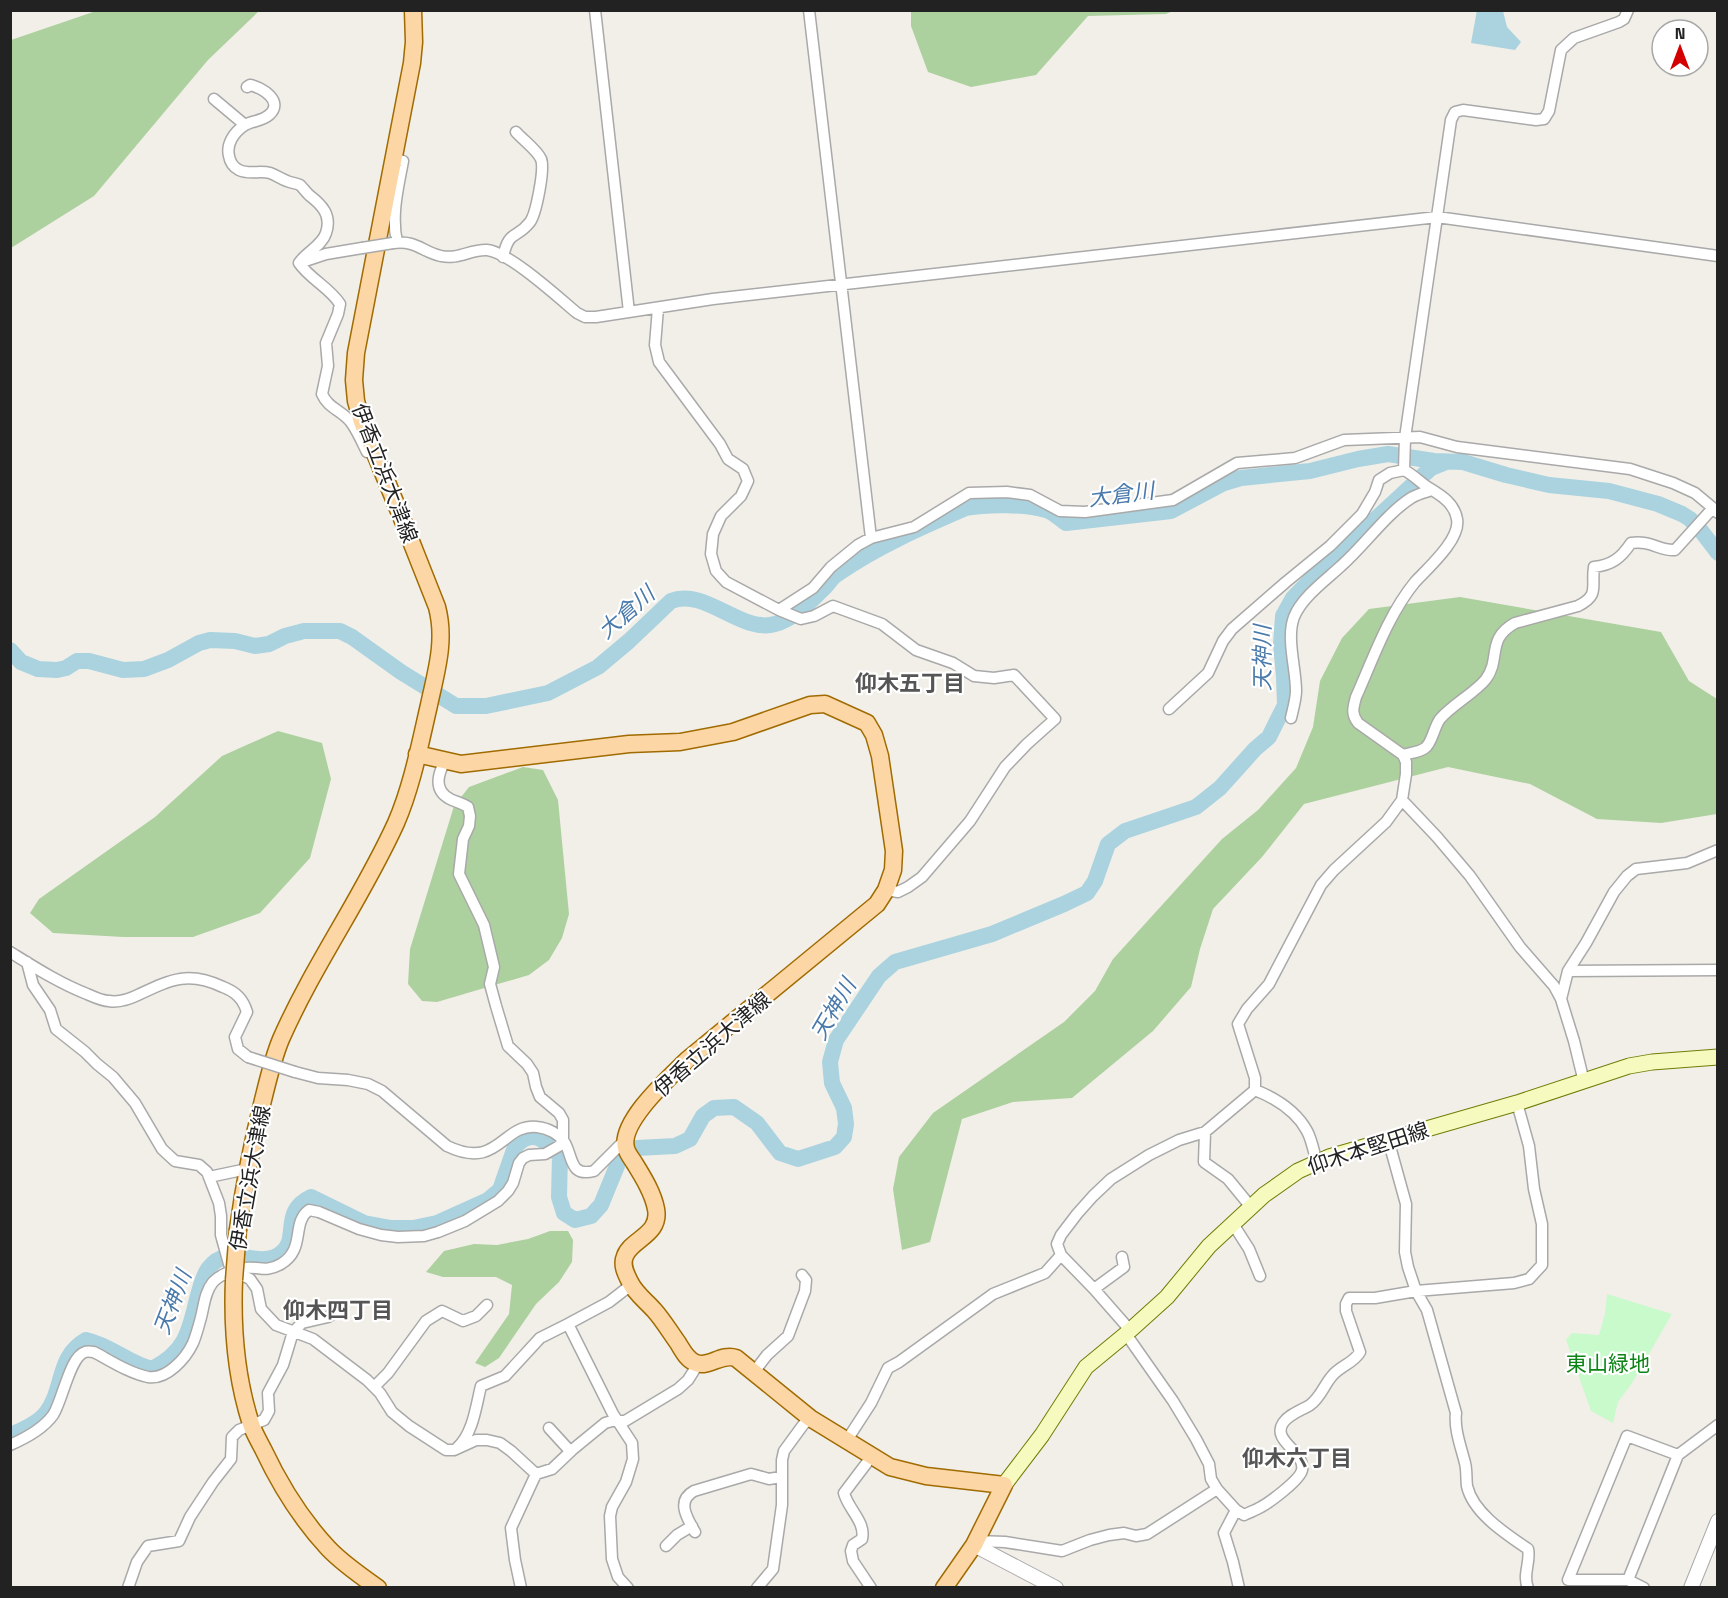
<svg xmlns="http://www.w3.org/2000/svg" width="1728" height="1598" font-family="'Space Grotesk','Noto Sans JP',sans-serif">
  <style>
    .forest { fill: #add19e }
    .park { fill: #c8facc }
    .water { fill: #aad3df }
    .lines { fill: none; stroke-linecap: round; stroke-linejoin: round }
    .river { stroke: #aad3df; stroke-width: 16 }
    .minor-casing { stroke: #a9a9a9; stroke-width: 13 }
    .tertiary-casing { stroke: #a9a9a9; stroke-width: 16 }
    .secondary-casing { stroke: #707d05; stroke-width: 17 }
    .primary-casing { stroke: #a06b00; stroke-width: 19 }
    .minor { stroke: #fff; stroke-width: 10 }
    .tertiary { stroke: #fff; stroke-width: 14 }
    .secondary { stroke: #f7fabf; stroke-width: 15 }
    .primary { stroke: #fcd6a4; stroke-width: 16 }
    .minor-bridge-casing { stroke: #a9a9a9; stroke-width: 13; stroke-linecap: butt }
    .primary-bridge-casing { stroke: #a06b00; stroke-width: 19; stroke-linecap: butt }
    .minor-bridge { stroke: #fff; stroke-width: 10 }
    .primary-bridge { stroke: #fcd6a4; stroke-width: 16 }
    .labels { text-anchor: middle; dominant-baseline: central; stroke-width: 4.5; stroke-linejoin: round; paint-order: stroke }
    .street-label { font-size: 21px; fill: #222; stroke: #fff }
    .park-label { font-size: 21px; fill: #0c8416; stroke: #fff }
    .water-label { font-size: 22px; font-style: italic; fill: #4a7aab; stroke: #fff }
    .neighbourhood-label { font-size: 22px; font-weight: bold; fill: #555; stroke: #fff }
  </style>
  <rect width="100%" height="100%" fill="#f2efe9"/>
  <path class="forest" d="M96,11h163l-51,49 -114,136 -83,52v-208z
    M911,11v-1l262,1 -7,3 -78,2 -52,59 -65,12 -43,-15 -17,-46z
    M1460,597l201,35 28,49 28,18v115l-56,9 -64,-4 -67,-35 -82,-17 -144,37 -42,53 -49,52 -13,40 -9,38 -38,44 -81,67 -59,4 -51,17 -32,123 -28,8 -9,-61 6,-32 34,-44 131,-91 31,-31 18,-32 109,-120 36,-29 38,-42 17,-41 7,-46 22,-43 27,-29z
    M278,731l44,12 9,36 -21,79 -50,55 -67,24h-70l-70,-4 -23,-20 9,-14 116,-82 67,-61z
    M523,767l20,3 15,30 11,114 -7,24 -13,22 -20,15 -92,27 -15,-1 -14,-17 2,-35 44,-143 15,-19z
    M550,1231h18l5,9 -1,22 -13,20 -23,22 -37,54 -14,9 -10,-4 34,-49 3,-29 -16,-8h-53l-17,-5 18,-21 30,-7 23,1 31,-6z"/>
  <path class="park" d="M1607,1294l65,20 -40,69 -14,19 -5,21 -22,-12 -25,-71 6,-7 27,2 6,-21z"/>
  <path class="water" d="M1477,10l26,1 4,16 14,15 -6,8 -44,-7z"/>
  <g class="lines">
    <path class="river" d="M10,650l11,12 17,7 19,1 9,-2 11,-7h12l34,9 21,-1 24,-9 31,-17 11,-3 25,1 20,5 14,-2 16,-8 19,-5h36l12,6 49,35 55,34h30l62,-13 50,-26 31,-26 42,-40c34,-14 70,33 104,23 20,-5 37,-24 51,-38 4,-5 7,-10 13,-13 39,-27 83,-46 127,-65 22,-4 58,-4 80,2 7,2 14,9 20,13l105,-12 53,-28 17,-5 69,-7 48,-12 30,-5 46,7 29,1 43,13 43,10 60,6 49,13 24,10 8,5 12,13 16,21
      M10,1435c13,-5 28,-12 36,-22 19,-25 10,-56 40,-73 24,5 42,23 66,29 33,-17 37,-36 45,-70 3,-10 5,-21 11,-30 20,-28 50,1 72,-15 21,-14 -1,-42 31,-57l53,26 27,5h22l24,-5 51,-23 12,-10 15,-43c18,-21 31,-5 45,9l-1,41 5,16 11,7 16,-4 10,-11 18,-44 18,-13 38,-2 15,-7 13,-23 11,-8 20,-1 23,16 23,30 18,6 37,-12 9,-10 2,-13 -2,-16 -12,-25 -2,-21 6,-22 43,-64 16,-14 97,-28 72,-30 23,-11 8,-12 13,-37 17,-13 71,-24 24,-19 35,-39 14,-12 16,-32 -1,-28 -3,-33 2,-28 10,-18 26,-27 112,-103 15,-6"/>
    <g class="minor-casing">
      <path id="minor" d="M595,10l34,302
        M809,10l62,528
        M247,87l3,-2c11,2 35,16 19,30 -7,6 -17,6 -24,10 -11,7 -19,19 -16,31 1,6 4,11 10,14 10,5 21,0 31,3 6,2 11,6 17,8 4,2 9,2 13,4 3,3 6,7 9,10 13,10 23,20 17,38 -4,13 -20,19 -27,30
        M214,99l31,26
        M393,159l10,2c-5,27 -12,54 -6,81
        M393,243c24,-3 29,9 48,13 17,4 30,-7 46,-6 22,2 72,48 90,63l8,4h11l117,-18 724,-82 281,39
        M503,257c6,-28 13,-17 27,-35 6,-8 15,-53 11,-63 -4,-9 -18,-19 -25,-27
        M299,263c11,16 31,25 41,41l-2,10 -12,29 2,23 -6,28c6,14 19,16 28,27 7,9 12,21 17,31
        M299,263l27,-9 36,-6
        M658,308l-3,37 4,17 61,82 8,15 15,10 5,12 -7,15 -20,20 -8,18 -2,20 5,17 10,11 53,28 22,9 13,-3 19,-10 49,18 34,26 37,13 21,13 20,2 20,-3 41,44 -28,25 -22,23 -35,54 -48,56 -14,10 -10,5 -12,-2
        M1404,470l1,-32 46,-318 4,-8 8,-2 73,10 8,-1 5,-8 12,-61 13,-12 45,-16 5,-3 4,-9
        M779,610l34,-22 18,-21 27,-22 13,-7 43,-11 55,-34 38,-1 23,3 30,16 25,1 88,-12 64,-37 58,-5 49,-18 76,-3 37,10 173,22 43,14 22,10 18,15 5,5
        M1291,718c2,-9 5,-19 5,-27 0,-23 -10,-53 -2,-74 8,-20 32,-37 47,-51 24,-21 44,-51 70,-68 6,-4 15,-6 21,-8
        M1403,755c7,-2 17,-3 22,-7 7,-5 9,-21 15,-29 13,-15 35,-26 46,-40 15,-20 0,-40 29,-56l63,-17c22,-11 13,-19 16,-39 18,-2 27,-9 37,-24 20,-3 28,8 44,7l38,-42
        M1402,800l35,37 33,39 50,71 34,39 7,13 13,42 10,41
        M10,952c26,16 49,31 77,42 7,3 15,7 22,7 11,2 21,-2 31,-7 32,-15 49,-23 83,-7 13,5 20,12 24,25l-12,25 3,12 10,8
        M27,962l6,23 17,25 6,19 29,23 12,12 16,13 22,26 27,46 13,12 24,4 8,7 12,31 2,13v19l8,29 4,7 17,8 7,10 4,20 15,16 37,14 54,41 13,13 12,19 17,14 37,24h8l22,-10h11l13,3 11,8 25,23
        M1568,971l150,-1
        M1561,999l7,-28 18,-28 28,-51 13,-16 9,-7 51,-6 31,-13
        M295,1072l23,6 30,2 20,4 14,7 65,55c52,25 55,-23 90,-19 11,1 22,7 28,16 8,15 5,34 29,28l31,-31
        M1255,1090c20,8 41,21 52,41 5,9 7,22 10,32
        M1205,1132l-1,30 24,17 23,28
        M1388,1139l18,65 -1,48 3,15 8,24 11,19 29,103c-2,16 5,34 9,50 2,8 1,16 2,23 6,27 39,48 61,63 3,13 -6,26 0,39
        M209,1177l38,-8
        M1233,1224l16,25 11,27
        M1094,1289l30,-22 -2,-10
        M1130,1330l-36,-41 -33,-34 -4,-11 4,-9 16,-21 16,-18 18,-17 38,-24 30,-15 26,-8 50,-42v-12l-17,-54 9,-15 22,-25 52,-99 13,-15 52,-48 16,-22 4,-26v-12l-3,-7 -45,-32c-7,-9 -5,-15 -2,-26 17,-38 32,-82 59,-115 13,-14 46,-43 42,-63 -3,-17 -17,-24 -31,-33 -7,-5 -14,-12 -22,-16l-14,3 -11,7 -4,12 -13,22 -32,32 -44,36 -54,47 -9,12 -15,32 -39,36
        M1126,1334l47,67 23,38 13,25 2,15 6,10 19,21 8,5c6,-3 12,-5 17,-8 9,-5 39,-27 41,-37 4,-18 -31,-29 -19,-47 6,-9 19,-13 27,-18 11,-8 14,-20 22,-29 8,-10 22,-13 28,-24l-14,-41v-7l3,-6h26l41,-7 98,-8 15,-4 13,-14v-41l-8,-35 -5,-43 -12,-43
        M754,1372l13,-17 21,-19 17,-45 1,-11 -4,-5
        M374,1387l14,-14 38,-52 16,-10 21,10 13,-5 11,-11
        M549,1428l21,23
        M847,1440l24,-37 17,-35 11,-6 94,-68 52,-21 16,-18
        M10,1445c16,-7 33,-16 43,-30 9,-13 17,-59 32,-63 3,-1 6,0 9,0 17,9 35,21 54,25 19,3 38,-19 45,-34 3,-7 5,-15 7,-22 4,-13 4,-28 13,-39 8,-8 21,-13 32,-14 15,-2 20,5 36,-4 25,-15 10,-41 28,-54l10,2 40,17 22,6 17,2 26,-1 14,-4 27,-11 33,-20 10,-10 5,-8 6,-20 4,-5 6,-3 16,-1 14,-8 4,-5v-21l-4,-7 -19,-16 -4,-10 -3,-14 -6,-9 -19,-18 -12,-40 -6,-22 4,-17 -10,-42 -25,-51 4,-35 6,-13 1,-10 -2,-9c-6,-4 -12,-5 -18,-8 -17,-9 -12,-25 -5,-38
        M457,1448c16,-14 19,-42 24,-62l24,-10 35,-38 28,-14
        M1236,1510l-12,23 9,29 6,26
        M695,1532c-8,-14 -19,-31 -1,-41l57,-17 18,5 12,-2
        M976,1541l29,1 57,9 28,-11 19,-5 15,-2 12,3 11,-2 70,-45
        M666,1546l11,-11 15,-9
        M1628,1580l50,-125 40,-30
        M128,1588l9,-26 11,-16 31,-5 11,-24 23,-35 18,-23 1,-22 7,-7 25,-10 5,-9 -1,-18 15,-28 10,-33 9,-9 26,-6 8,-5
        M521,1588l-6,-28 -4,-32 25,-54 16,-5 20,-19 33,-27 7,-2h13l53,-32 10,-9 10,-16
        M628,1588l-10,-11 -6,-18 -2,-43 2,-9 14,-25 7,-23 -1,-16 -19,-29 -45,-90 41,-22 22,-17
        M757,1588l16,-19 9,-64v-45l2,-9 19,-26 7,-7
        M871,1588l-18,-27 -2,-10 2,-6 9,-6c4,-17 -14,-30 -18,-46l28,-37
        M1644,1588l-16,-8h-60l59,-144 51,19"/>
    </g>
    <g class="tertiary-casing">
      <path id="tertiary" d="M974,1545l82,43
        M1691,1588l27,-67"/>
    </g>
    <g class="secondary-casing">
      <path id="secondary" d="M1004,1485l38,-50 44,-68 40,-33 41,-37 42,-51 55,-51 34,-24 31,-14 188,-54 112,-37 23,-4 66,-5"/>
    </g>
    <g class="primary-casing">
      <path id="primary" d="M417,754l44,10 168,-20 51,-2 53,-10 77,-27 15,-1 42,19 7,12 6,21 14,95 -1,19 -7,20 -9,14 -190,156c-17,17 -68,62 -61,88 1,5 6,11 9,16 8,13 18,29 21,45 5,26 -25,30 -31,47 -4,9 1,18 5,26 5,11 16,19 24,28 9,10 16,22 24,33 5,8 9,17 18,20 13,5 25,-10 40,-5l74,60 80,49 36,9 78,9 -30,60 -30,43
        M238,1229c6,-43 14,-86 25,-129 5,-20 10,-42 18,-61 33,-75 81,-141 115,-216 16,-37 24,-79 33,-118 7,-33 17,-64 8,-98l-34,-86 -41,-99 -6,-21 -2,-21 2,-27 56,-290 2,-21 -1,-32
        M234,1280c-2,49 2,98 17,144 3,9 8,17 12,25 17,36 38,70 65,99 14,15 33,28 50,40"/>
    </g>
    <use href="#minor" class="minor"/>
    <use href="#tertiary" class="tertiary"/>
    <use href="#secondary" class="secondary"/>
    <use href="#primary" class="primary"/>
    <g class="minor-bridge-casing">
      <path id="minor-bridge" d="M362,248l31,-5
        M248,1057l47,15"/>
    </g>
    <g class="primary-bridge-casing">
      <path id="primary-bridge" d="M234,1280l4,-51"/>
    </g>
    <use href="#minor-bridge" class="minor-bridge"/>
    <use href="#primary-bridge" class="primary-bridge"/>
  </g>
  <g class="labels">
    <g class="street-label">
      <text transform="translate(385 473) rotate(69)">伊香立浜大津線</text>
      <text transform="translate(712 1044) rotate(-41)">伊香立浜大津線</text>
      <text transform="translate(1368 1148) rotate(-18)">仰木本堅田線</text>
      <text transform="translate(250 1178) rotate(-80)">伊香立浜大津線</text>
    </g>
    <g class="park-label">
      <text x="1608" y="1363">東山緑地</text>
    </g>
    <g class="water-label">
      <text transform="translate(1121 494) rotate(-7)">大倉川</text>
      <text transform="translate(626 612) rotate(-41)">大倉川</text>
      <text transform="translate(1262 658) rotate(-90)">天神川</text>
      <text transform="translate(833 1009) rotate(-60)">天神川</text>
      <text transform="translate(172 1302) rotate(-69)">天神川</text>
    </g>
    <g class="neighbourhood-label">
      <text x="910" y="683">仰木五丁目</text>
      <text x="338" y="1310">仰木四丁目</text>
      <text x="1297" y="1458">仰木六丁目</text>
    </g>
  </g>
  <rect width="1728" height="1598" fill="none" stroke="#222222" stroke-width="24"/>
  <g transform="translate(1680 48)"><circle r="28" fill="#ffffff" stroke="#a7a7a7" stroke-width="1.5"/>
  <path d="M0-4.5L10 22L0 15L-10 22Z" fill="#d40000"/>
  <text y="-9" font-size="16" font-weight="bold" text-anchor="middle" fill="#222222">N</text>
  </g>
</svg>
